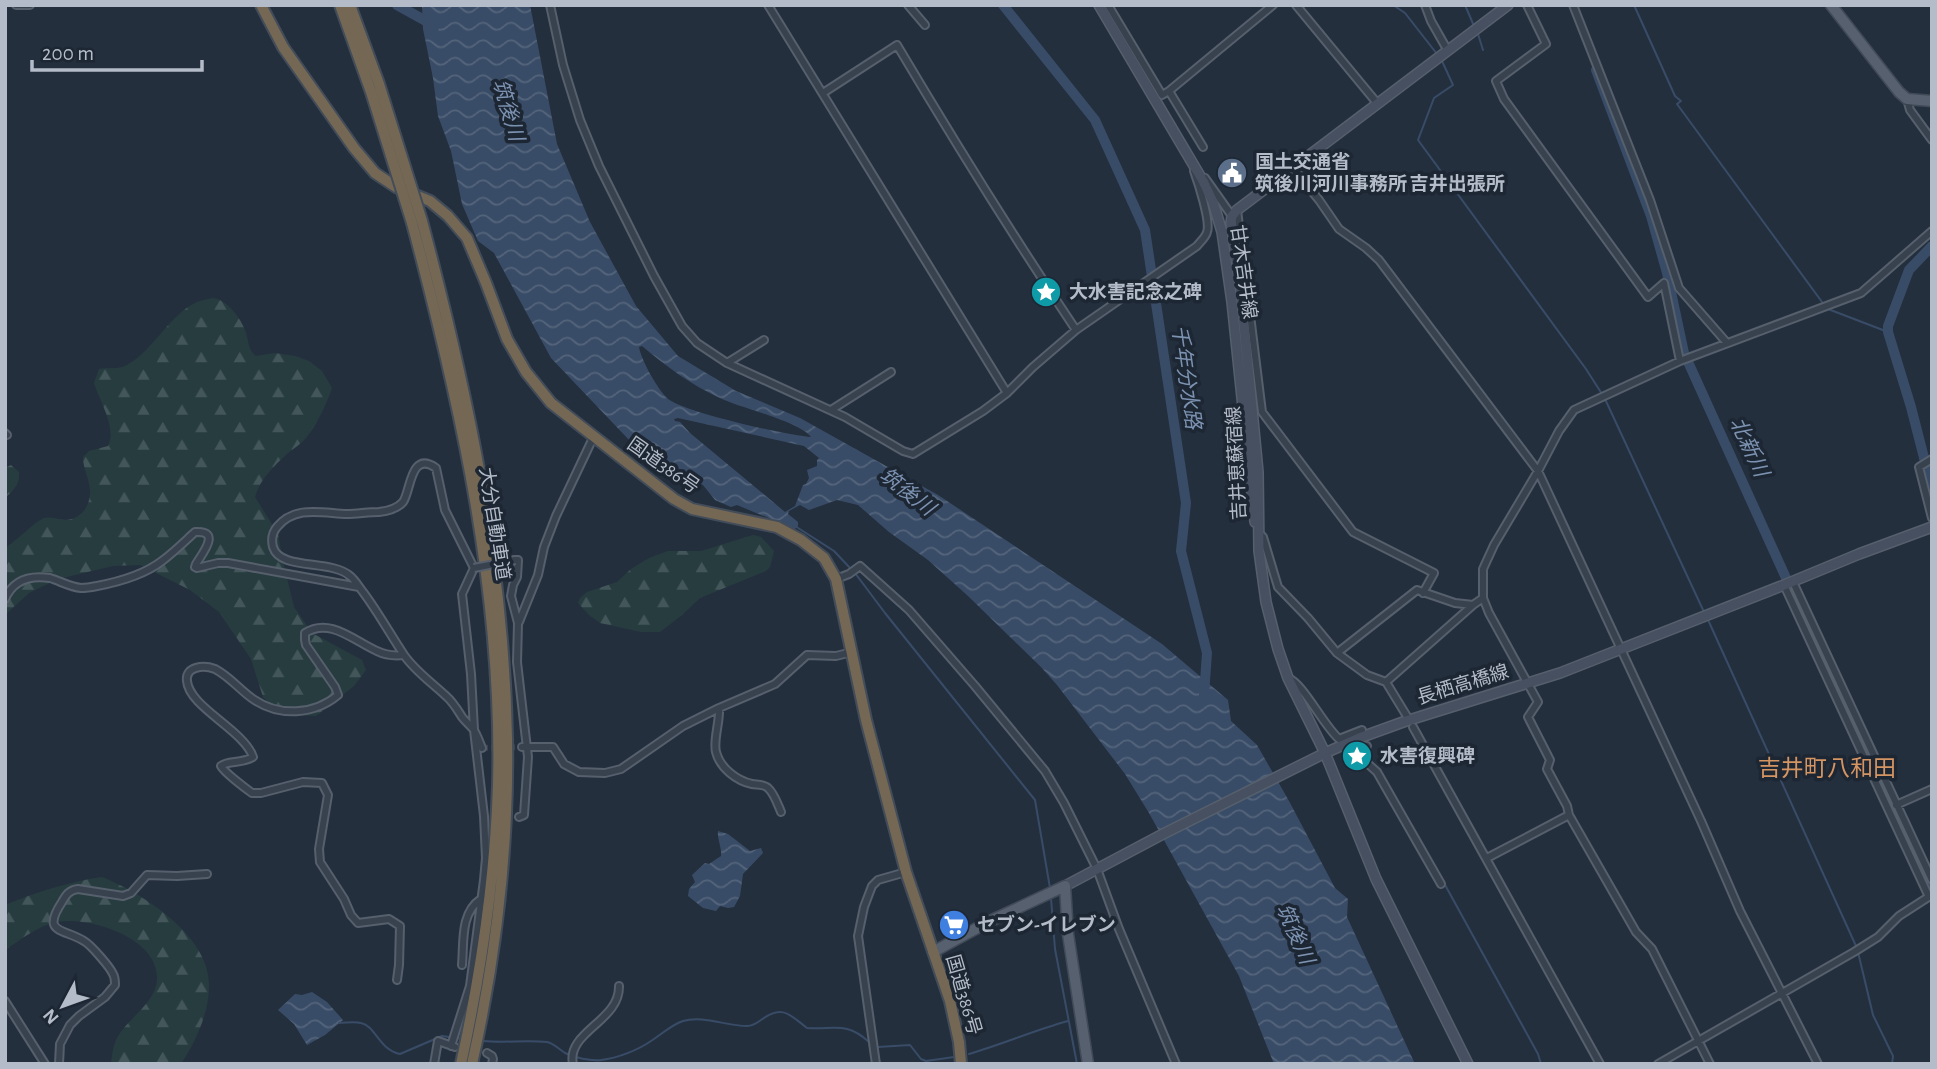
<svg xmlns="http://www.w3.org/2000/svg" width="1937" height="1069" font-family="'Alegreya Sans','Noto Sans JP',sans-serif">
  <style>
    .forest { fill: url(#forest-firs) }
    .water { fill: url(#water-waves); fill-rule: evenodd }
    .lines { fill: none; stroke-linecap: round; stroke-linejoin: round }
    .stream { stroke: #394c67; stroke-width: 2 }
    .river { stroke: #394c67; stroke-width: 10 }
    .street-tunnel { stroke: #3a4453; stroke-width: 6; stroke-dasharray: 6 3; stroke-linecap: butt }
    .street-casing { stroke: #565f6c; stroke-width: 10 }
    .secondary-casing { stroke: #565f6c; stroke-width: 12 }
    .primary-casing { stroke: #414a57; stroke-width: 13 }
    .highway-casing { stroke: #434c59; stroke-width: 14 }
    .street { stroke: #38414e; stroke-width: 6 }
    .secondary { stroke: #465061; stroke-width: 9 }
    .primary { stroke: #56606e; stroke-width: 10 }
    .highway { stroke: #746855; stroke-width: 10 }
    .street-bridge-casing { stroke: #565f6c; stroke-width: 10; stroke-linecap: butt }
    .highway-bridge-casing { stroke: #434c59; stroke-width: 14; stroke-linecap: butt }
    .street-bridge { stroke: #38414e; stroke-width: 6 }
    .highway-bridge { stroke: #746855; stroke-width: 10 }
    .labels { text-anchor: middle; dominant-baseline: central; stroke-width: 7; stroke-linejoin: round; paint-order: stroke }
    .poi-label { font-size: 19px; font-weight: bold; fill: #b4bcc9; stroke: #1d2633; text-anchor: start }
    .street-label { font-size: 19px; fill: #b4bcc9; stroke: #1d2633 }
    .water-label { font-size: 21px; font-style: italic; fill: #7c92b1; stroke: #1d2633 }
    .quarter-label { font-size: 23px; fill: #d59563; stroke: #1d2633 }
  </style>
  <defs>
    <pattern id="forest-firs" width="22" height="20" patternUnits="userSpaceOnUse" patternTransform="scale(1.75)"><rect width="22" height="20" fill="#263c3f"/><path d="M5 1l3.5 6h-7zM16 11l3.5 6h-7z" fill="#435659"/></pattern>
    <pattern id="water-waves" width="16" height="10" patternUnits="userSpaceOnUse" patternTransform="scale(1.75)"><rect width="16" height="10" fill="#394c67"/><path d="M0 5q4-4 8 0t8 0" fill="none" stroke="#53647b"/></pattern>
  </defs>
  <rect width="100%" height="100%" fill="#242f3e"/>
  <path class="forest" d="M213,298c14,2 27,19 32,32 4,10 2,19 11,26l19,-3 20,3 14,5 13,10 10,17c-5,15 -16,38 -26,50 -5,6 -12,10 -18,15 -14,13 -28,26 -33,44l23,37 5,28 11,45 18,26 50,27 4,10 -12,16 -38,30 -26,-1 -15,-6 -12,-12 -12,-38 -32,-47 -29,-22 -50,-25 -27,1 -55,13 -29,14 -24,22v-67c10,-6 31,-27 39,-30 8,-2 15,2 22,2 14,-1 23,-12 24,-26 1,-12 -7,-24 -7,-37l6,-6 19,-5c9,-18 -8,-44 -14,-63l5,-14c9,-2 20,1 28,-4 26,-14 43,-51 70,-63 5,-2 11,-3 16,-4z
    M11,465l8,7c1,12 -5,18 -14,26v-30z
    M753,535l8,2 13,14 -4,16 -4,4 -66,27 -18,17 -22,17h-19l-41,-9 -11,-8 -11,-12 2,-5 7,-6 30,-10 14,-13 18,-11 19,-7h33z
    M102,877c40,16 106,58 107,106 1,28 -13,58 -28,81h-70c1,-8 2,-19 6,-26 12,-22 41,-35 40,-62 -1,-39 -69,-60 -100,-54 -20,4 -35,17 -52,28v-45c32,-13 63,-23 97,-28z"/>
  <path class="water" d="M422,5h108l27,139 33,78 46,84 42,50 58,35 64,27 138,77 224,149 66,56 3,21 26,24 32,56 46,87 13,11 -1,18 68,147h-141l-35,-88 -90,-163 -24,-39 -68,-89 -16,-18 -73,-71 -40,-36 -39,-28 -31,-27 -21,-5 -28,10 -9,-5 -11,6 -1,3 10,8v4l-3,3 -58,-24 -6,2 -16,-7 -12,-15 -10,-5 -3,2 -15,-5 -44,-35 -80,-84 -57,-105 -16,-12 -16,-37 -11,-53 -13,-35 -5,-38 -10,-49zM642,346c24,20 49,39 78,52 20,10 79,23 91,39 -22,-1 -127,-25 -143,-38 -10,-9 -27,-39 -29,-52zM678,418l126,28 15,12 -2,2v6l-10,4 2,8 -3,6 -3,1 -8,21 -10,6 -95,-79 -10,-11 -5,-1 -1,-2z
    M718,831l10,3 22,17 11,-3 2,5 -20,21 -3,22 -6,11 -6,1 -8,-2 -4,5 -13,-3 -15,-12 1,-7 6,-7 -3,-7 13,-12 4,1 12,-8c1,-9 -4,-17 -3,-25z
    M312,992l15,10 16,18 -18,15 -18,10 -13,-21 -16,-14 17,-16 7,1z"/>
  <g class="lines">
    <path class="stream" d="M1393,5l12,8 32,41
      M1465,5l9,21
      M1634,5l41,91 6,5 -4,3 145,198
      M1478,34l5,16
      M1442,61l11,24 -19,13 -16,42 168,229 16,25
      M1347,72l24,29
      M1828,309l60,23
      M1605,399l99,213
      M795,526l39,25 17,18
      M855,573l30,40 150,187 15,88
      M1709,622l147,324
      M1383,777l41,71
      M1444,883l94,171 3,10
      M1051,898l4,51 22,115
      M1858,952l15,63 20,41 -1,8
      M339,1023c7,0 15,-2 22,0 15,3 17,26 39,31l42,-18 21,3
      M483,1041c21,2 43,-1 64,1 6,1 12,7 18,11 10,5 25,8 36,7 17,-2 37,-10 50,-19 11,-7 20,-16 32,-20 20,-6 43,5 64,5 6,0 10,-3 14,-6 22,-16 29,-5 46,8 27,2 39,-7 62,14
      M878,1047l32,-2 11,14 5,2 28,-4
      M969,1054c34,-10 66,-24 99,-33"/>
    <path class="river" d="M397,5l38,21
      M1003,5l92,115 50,110 41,273 -5,48 26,102 -3,42
      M1596,70l55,146 16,57 17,80 107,236 141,301
      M1932,246l-23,24 -21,56v6l23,75 21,82"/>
    <path class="street-tunnel" d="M482,748l40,-1"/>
    <g class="street-casing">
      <path id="street" d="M16,5h14
        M550,5l13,60 17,55 19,46 55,110 28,50 15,17 30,20 118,54 58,34 10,3 70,-43 24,-18 26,-26 43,-37 121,-84c3,-4 9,-9 10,-14 4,-10 -9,-50 -13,-61
        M768,5l239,388
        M908,5l17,20
        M1108,5l54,90 7,-4 104,-86
        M1296,5l81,98
        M1425,5l6,16 17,30
        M1527,5l19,39 -50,37 8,18 144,198 16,-14 16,78
        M1573,5l77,195 29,88 48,55
        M1169,91l34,56
        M823,93l74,-48c57,96 116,191 179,285
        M1907,99l3,11 22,30
        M1293,168l26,32 20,29 27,19 13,12 159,211 163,350 39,90 78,153
        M1205,178l27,38
        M1237,210l25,202 91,120 81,41 -11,20
        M727,363l37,-23
        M831,410l60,-38
        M5,433l2,2
        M1932,459l-13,8 13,51
        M1259,533l4,4 15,50 30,31 29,35 30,22 19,7 22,36
        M515,560h3l-1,17 -4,8 -2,11 7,27 -1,39 11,95 -4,58 -5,2
        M836,579l13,-5 11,-8 49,44 66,76 70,85 19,32 33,66 22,60 57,135
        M1793,582l139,298
        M1784,585l145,312
        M5,599c8,-19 25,-24 45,-21 10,3 20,9 31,10 5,0 11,-1 16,-2 21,-4 48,-12 65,-25 12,-9 22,-19 33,-29 27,-2 7,22 1,32l-1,3 2,1 21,-5h10l131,24
        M519,622l19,-47 6,-28 12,-31 37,-78
        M1337,653l80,-63 38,13 18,2 10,-7
        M1288,678c15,5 35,47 51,61l23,-9
        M1386,682l87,-77
        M719,708c1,14 -6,32 -3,44 4,16 21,29 36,32 5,1 12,0 16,4 6,5 10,17 13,24
        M1413,727l187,337
        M1367,746l-10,8 20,18 64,112
        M522,747h31l11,17 15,8 26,1 16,-4 62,-43 36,-18 56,-24 32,-29 29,1 16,-4
        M1896,805l36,-16
        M1487,858l82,-43
        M462,965c2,-23 -2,-52 19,-66
        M397,980l2,-15 1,-39 -11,-7 -31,4 -7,-8 -7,-16 -24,-37 -1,-13 9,-54 -6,-12 -19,-1 -42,11h-9c-7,-5 -28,-21 -31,-27 7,-6 20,-2 32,-9 -9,-27 -64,-50 -66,-76 -2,-15 17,-16 28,-12 14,7 25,21 38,30 26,18 61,16 85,-4l-3,-8 -29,-42 -1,-5v-7c25,-16 49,8 72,18 8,4 18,5 27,4
        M5,1001l40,63
        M451,1046l19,-60 14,-106 2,-22 -2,-42 -10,-86 -3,-56 -9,-80 12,-26 -29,-58 -9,-42c-26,-18 -25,23 -33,34 -6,7 -15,9 -24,10 -11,0 -22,2 -32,2 -25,-1 -52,-9 -70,13 -5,6 -6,12 -4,20 7,24 58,12 77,29 5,4 9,11 13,16 15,20 27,42 41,63 11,16 27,27 42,41 7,6 11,13 16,21 3,4 7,7 11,12 4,5 6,12 9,19
        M487,1053l5,3 1,3 -1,5
        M59,1064l1,-20 10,-19 9,-9 26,-19 10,-12c0,-3 0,-8 -2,-11 -3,-7 -22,-29 -29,-33 -21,-13 -43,-7 -22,-39 4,-7 7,-12 16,-13l45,7 8,-3 16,-18 30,1 30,-2
        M434,1064l4,-23 17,6
        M573,1064c-7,-32 47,-43 46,-78
        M876,1064l-18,-128 6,-29 8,-21 6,-6 28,-8
        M1658,1064l196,-112 24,-15 21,-21 31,-20
        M1710,1064l-58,-115 -16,-17 -67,-117 -2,-9 -20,-37 3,-9 -22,-43 10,-15 -49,-89 -6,-15v-29l11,-24 44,-74 21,-40 15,-21 106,-49 181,-68 71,-62"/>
    </g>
    <g class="secondary-casing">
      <path id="secondary" d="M1099,5l104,176 10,21 9,30 10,70 23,220
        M1065,886l98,-52 162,-81 34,-15 47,-17 154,-48 224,-88 75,-31 73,-27
        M1468,1064l-92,-185 -51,-126 -37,-75 -10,-29 -12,-47 -7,-51 -1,-79 -17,-178 -10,-70 1,-8 5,-6 271,-205"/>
    </g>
    <g class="primary-casing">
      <path id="primary" d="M1831,5l68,87 8,7 25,2
        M933,952l57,-31 75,-35 3,48 20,130"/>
    </g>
    <g class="highway-casing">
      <path id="highway" d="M261,5l22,42 71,101 21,25 21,14 34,14 18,15 19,22 19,45 21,56 19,33 25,31 123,96 18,10 85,18 24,13 23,18 12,21 30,141 40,152 44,129 9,41 2,22
        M422,221c45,168 82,341 85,517 2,109 -11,219 -35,326
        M412,223c49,183 91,373 86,563 -3,94 -17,186 -37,278"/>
    </g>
    <use href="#street" class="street"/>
    <use href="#secondary" class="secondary"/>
    <use href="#primary" class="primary"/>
    <use href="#highway" class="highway"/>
    <g class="street-bridge-casing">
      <path id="street-bridge" d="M474,568l41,-8"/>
    </g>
    <g class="highway-bridge-casing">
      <path id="highway-bridge" d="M340,5l31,87 41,131
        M350,5l29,79 43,137"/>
    </g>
    <use href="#street-bridge" class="street-bridge"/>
    <use href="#highway-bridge" class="highway-bridge"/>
  </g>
  <defs>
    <g id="civic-disc" transform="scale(1.575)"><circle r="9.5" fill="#5c6f8a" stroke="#1d2633"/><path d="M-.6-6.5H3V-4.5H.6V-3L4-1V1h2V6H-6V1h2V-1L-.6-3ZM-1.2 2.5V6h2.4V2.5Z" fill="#fff"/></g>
    <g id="sight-disc" transform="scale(1.575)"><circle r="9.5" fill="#0f9aa8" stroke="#1d2633"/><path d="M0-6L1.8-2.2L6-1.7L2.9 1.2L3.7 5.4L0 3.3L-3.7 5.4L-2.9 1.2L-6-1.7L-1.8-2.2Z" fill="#fff"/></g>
    <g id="supermarket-disc" transform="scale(1.575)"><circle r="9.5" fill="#3f7fe0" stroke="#1d2633"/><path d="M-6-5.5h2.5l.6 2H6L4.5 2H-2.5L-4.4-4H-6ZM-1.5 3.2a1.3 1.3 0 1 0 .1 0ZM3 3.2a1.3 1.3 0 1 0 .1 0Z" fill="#fff"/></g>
  </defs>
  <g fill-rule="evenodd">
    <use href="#civic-disc" x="1232" y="173"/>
    <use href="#sight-disc" x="1046" y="292"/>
    <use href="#sight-disc" x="1357" y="756"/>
    <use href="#supermarket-disc" x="954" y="925"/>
  </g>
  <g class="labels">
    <g class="poi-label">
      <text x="1255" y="162">国土交通省<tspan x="1255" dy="22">筑後川河川事務所 吉井出張所</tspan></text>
      <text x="1069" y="292">大水害記念之碑</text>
      <text x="1380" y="756">水害復興碑</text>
      <text x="977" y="925">セブン-イレブン</text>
    </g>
    <g class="street-label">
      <text transform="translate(1243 272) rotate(82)">甘木吉井線</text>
      <text transform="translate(1237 463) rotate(-93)">吉井恵蘇宿線</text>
      <text transform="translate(663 466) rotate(35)">国道386号</text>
      <text transform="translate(494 524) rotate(81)">大分自動車道</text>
      <text transform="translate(1463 685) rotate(-17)">長栖高橋線</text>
      <text transform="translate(963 995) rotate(74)">国道386号</text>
    </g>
    <g class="water-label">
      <text transform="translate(508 110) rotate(74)">筑後川</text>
      <text transform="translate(1186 377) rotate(82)">千年分水路</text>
      <text transform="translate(1749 447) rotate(65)">北新川</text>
      <text transform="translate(907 492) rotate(38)">筑後川</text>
      <text transform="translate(1295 934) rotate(66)">筑後川</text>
    </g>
    <g class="quarter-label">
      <text x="1827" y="769">吉井町八和田</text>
    </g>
  </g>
  <rect width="1937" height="1069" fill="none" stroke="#b4bcc9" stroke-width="14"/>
  <g transform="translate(63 1006) rotate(229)" stroke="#1d2633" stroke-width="5" paint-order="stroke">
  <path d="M0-5L12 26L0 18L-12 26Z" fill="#b4bcc9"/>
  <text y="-10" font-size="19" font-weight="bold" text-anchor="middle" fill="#b4bcc9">N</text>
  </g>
  <path d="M32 60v10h170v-10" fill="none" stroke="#b4bcc9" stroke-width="3.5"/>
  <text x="42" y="60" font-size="21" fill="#b4bcc9" stroke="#1d2633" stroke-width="5" paint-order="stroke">200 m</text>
</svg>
